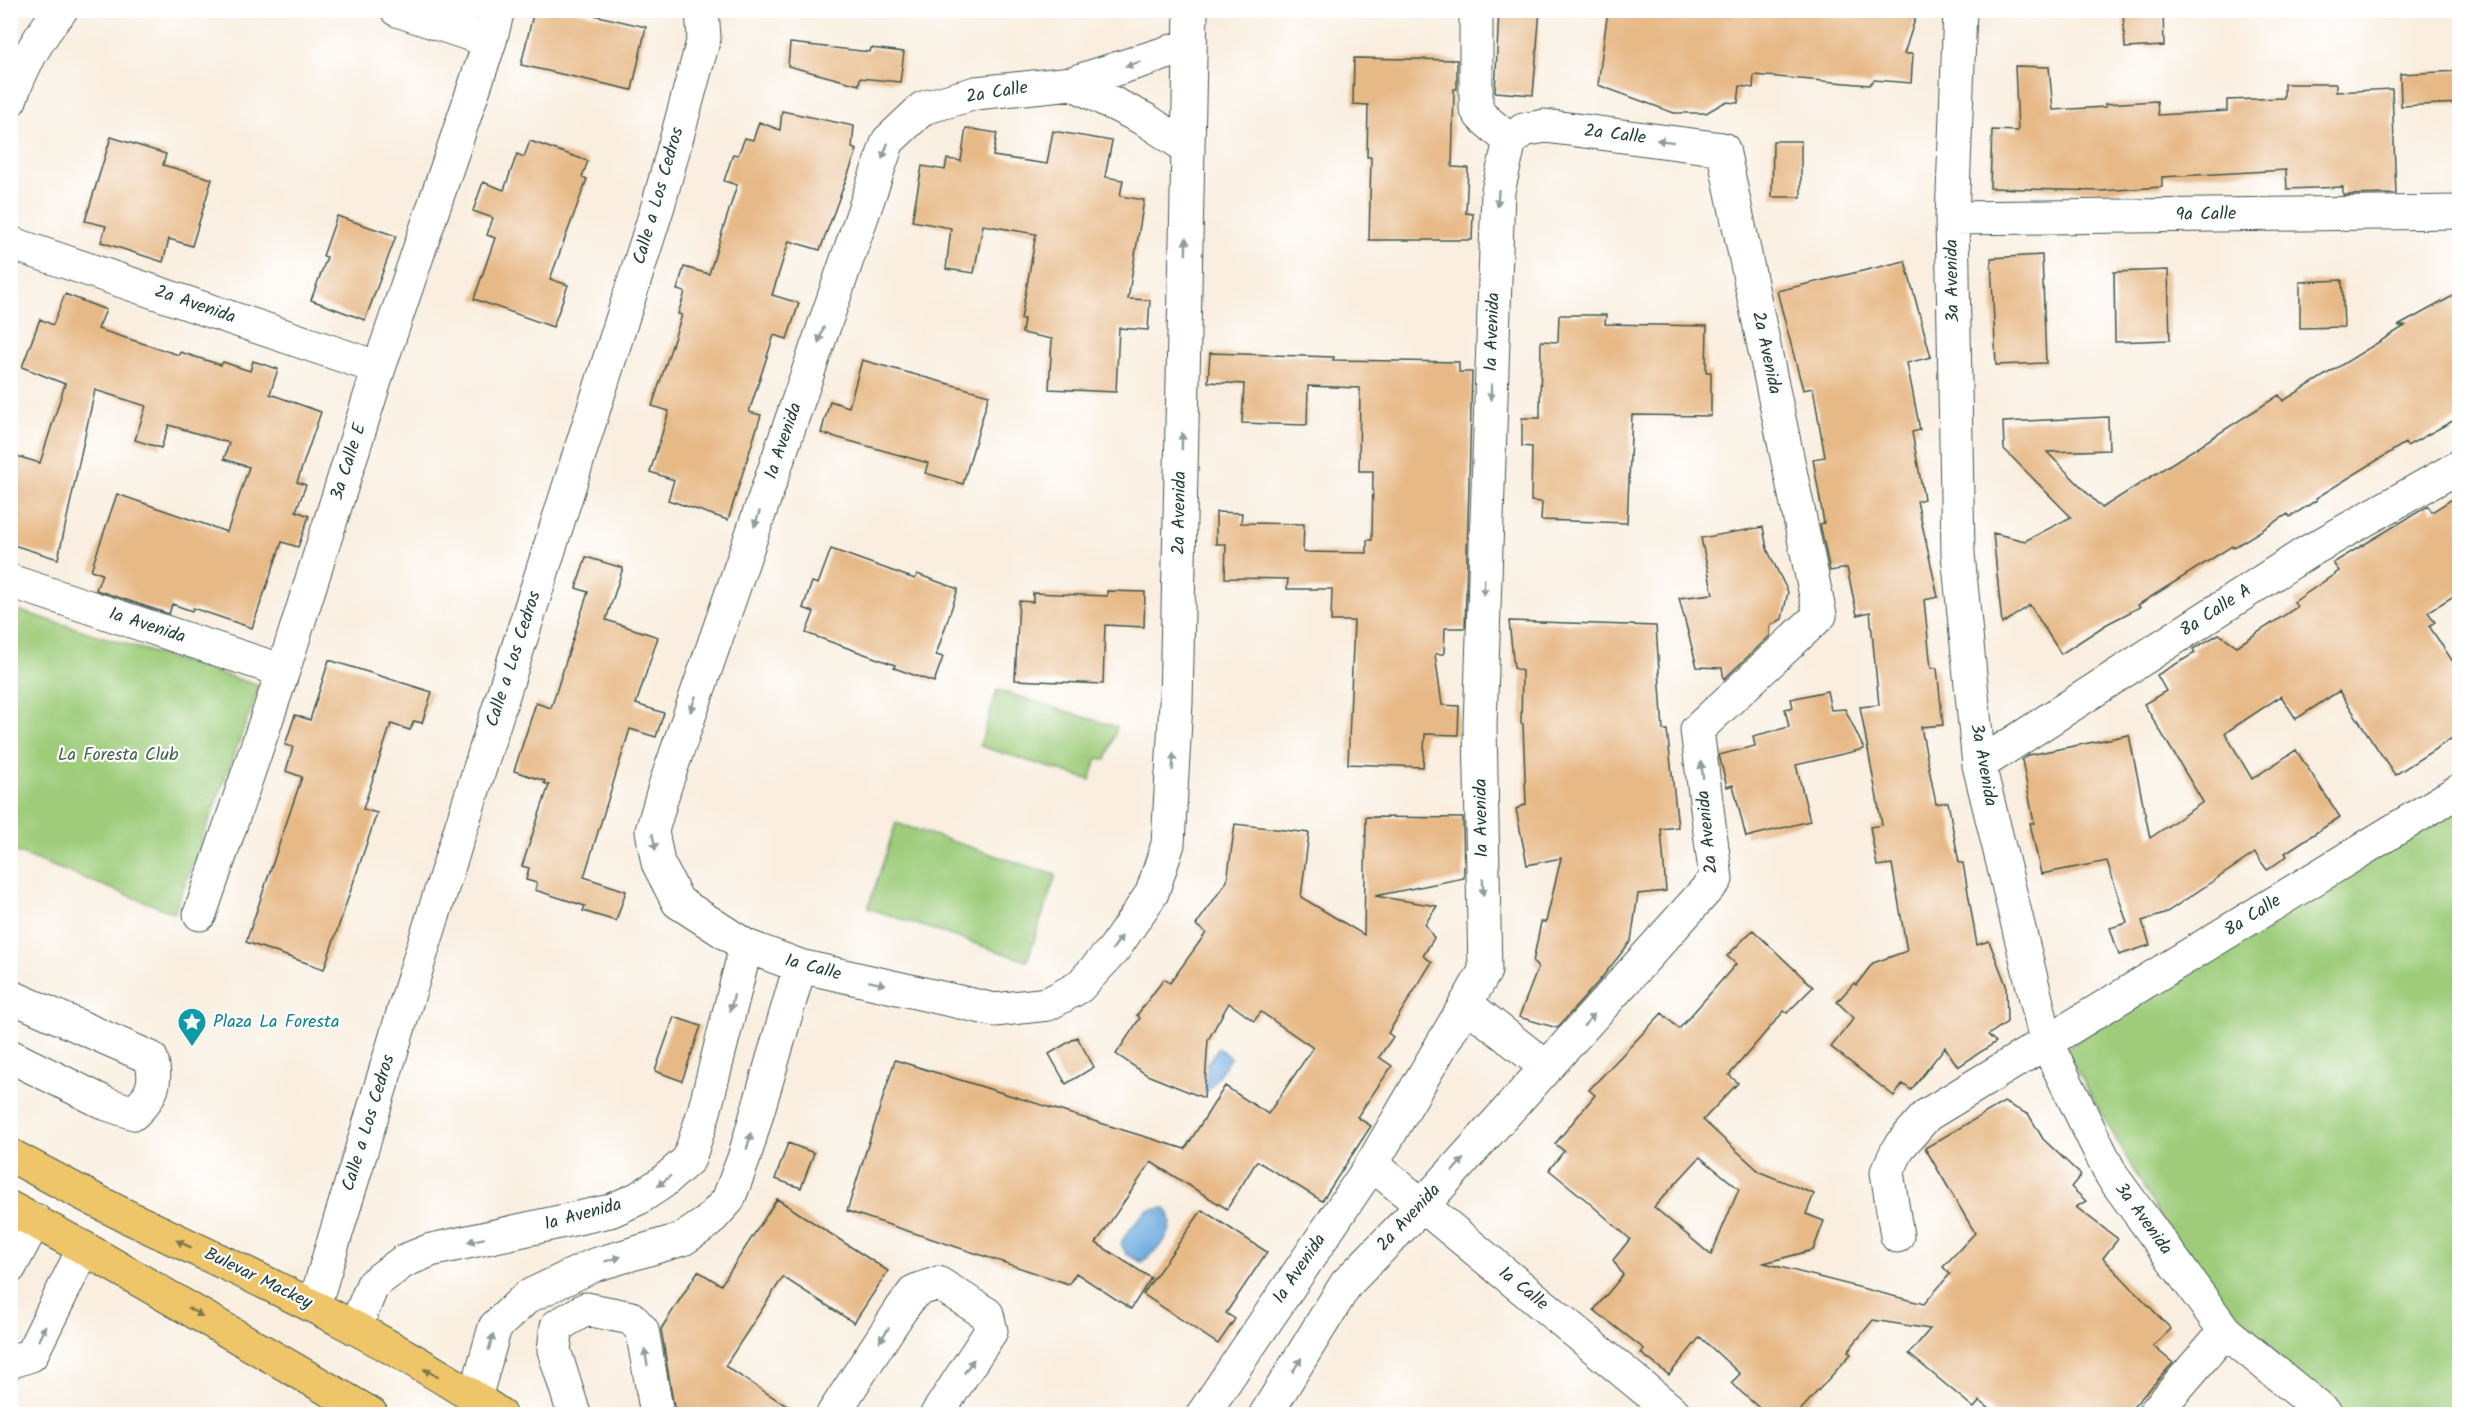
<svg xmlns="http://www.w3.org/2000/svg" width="2470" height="1425" font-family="Kalam,sans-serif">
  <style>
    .green { fill: #9ecc7a; stroke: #5e8457; stroke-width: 1.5 }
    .water { fill: #6eabdf; stroke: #46748a; stroke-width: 1.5 }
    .building { fill: #e7b987; fill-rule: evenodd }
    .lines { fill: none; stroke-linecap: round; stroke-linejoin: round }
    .minor-casing { stroke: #40584e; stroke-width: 35 }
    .major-casing { stroke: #40584e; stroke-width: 35 }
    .minor { stroke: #fff; stroke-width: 33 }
    .major { stroke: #eec569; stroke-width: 33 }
    .oneway { fill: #8f9e9a }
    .oneway2 { fill: #7c7a4c }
    .labels { text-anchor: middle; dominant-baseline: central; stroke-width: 4.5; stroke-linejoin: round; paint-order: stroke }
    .street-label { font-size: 18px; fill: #1f3d34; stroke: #fff }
    .park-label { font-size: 18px; fill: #3f6146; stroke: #fff }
    .culture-label { font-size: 18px; fill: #0d838f; stroke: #fff; text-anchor: start }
  </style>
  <rect width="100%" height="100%" fill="#fff"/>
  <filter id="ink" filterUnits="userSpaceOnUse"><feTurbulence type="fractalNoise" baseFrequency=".0167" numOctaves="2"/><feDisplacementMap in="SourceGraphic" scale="12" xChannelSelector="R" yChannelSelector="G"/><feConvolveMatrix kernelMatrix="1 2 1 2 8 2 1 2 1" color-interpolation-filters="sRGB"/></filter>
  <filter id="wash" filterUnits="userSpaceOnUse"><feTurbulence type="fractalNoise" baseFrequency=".008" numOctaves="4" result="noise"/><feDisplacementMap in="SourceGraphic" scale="24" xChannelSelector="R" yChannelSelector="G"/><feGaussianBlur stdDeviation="1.35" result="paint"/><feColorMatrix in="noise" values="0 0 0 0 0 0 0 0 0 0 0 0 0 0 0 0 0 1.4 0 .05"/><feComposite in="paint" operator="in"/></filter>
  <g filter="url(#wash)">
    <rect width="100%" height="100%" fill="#f9eedf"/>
    <path class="green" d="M11,608l249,78 -86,227 -163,-63z
      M997,690l120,37 -11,33 -9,-2 -7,22 -110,-34z
      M2459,804v610h-133l-101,-83 -160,-282z
      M896,823l160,52 -29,86 -159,-53z"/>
    <path class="water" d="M1218,1048l13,9 -25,36 -13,-9z
      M1165,1208c17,20 -7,42 -23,54l-16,-8 -5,-11c6,-14 17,-21 26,-33z"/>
    <g id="blocks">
      <path class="building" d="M534,10h38l74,17 -14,63 -111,-25z
        M1499,10h41l-7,85 -38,-3z
        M1608,10h87l48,5v-5h175l-14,44h9l-2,29 -37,-3 -5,5 -115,-10 -1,13 -13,-2 -2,17 -13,-1 -19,11h-32l-76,-28z
        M2123,10h40l1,36 -39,2z
        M790,43l80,9 1,-4 33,4 -4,30 -40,-4 -1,7 -71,-19z
        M1354,58l103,2v29h-3l-2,78 16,1 -2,45 7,1 -1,26h-103l2,-83h-4l1,-52 -15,-1z
        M2015,66l34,1 4,43 53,-3 -1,-3 52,-3 1,14 69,-4v-11l57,-2v-14h52v8l56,-3 4,105 -53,1v-8l-56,2 -1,-19 -124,7v10l-61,4 -111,-3 2,-58 26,1z
        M2460,71v32l-59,3 -1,-32z
        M782,111l72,15 -2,22 5,2 -37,100 -31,-9 -17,54 27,8 -12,36 -13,-4 -25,77 12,3 -33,105 -60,-20 6,-20 -24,-8 19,-61 -17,-5 30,-91 -4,-1 7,-22 -8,-2 7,-23 25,7 28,-89 -13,-4 9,-27 5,1 7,-17 8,2 6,-18 21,8z
        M966,128l31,5 -4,23 54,8 6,-33 59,10 -7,36 18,3 -3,16 24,4 -16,99 22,1 -2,30 -29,-2 -3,64 -67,-3 3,-50 -30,-6 2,-14h-3l15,-85 -53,-9 -9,48 -28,-4 5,-41 -39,-7 10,-55 23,4 2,-11 14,2z
        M111,137l55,17 -3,11 49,14 -20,67 -23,-7 -6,23 -62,-20 5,-16 -21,-5z
        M530,141l58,20 -6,16 5,2 -37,100 18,6 -15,42 -79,-28 21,-61 -8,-3 6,-17 -20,-7 10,-29 21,8 13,-36 7,3z
        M1773,141h28v56h-29z
        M337,216l59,20 -31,84 -54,-20 16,-43 -4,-1z
        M2042,255l4,108 -50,2 -5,-107z
        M1905,261l26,96 -24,6 13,67 -8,2 12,67 -7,2 21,96 -14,3 7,68h6l6,57 -22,2 15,77 12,-2 11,61h4l14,82 12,-4 17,44 1,37 -19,13 8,7 -38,25 -13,-20 -34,43 -8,-6 -9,12 -63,-49 23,-29 -17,-16 17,-19 2,2 17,-22 34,-12 -15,-87 -15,2 -7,-39 12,-2 -22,-118 19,-2 -9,-93 -13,3 -10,-47 -17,3 -10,-47 4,-1 -11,-64 12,-2 -12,-69 -10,2 -26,-99z
        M2168,270l2,70 -55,2 -1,-70z
        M2342,280l2,47 -44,1v-46z
        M2460,292v125l-53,29 -2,-3 -89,55 1,2 -27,17 -2,-3 -55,34 -1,-2 -94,59 2,2 -33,17 -46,30 -31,-49 -28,19 -9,-91 32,8 46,-24 -67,-68 -1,-27 105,-5 1,33 -62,2 55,56 177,-113 4,6 122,-75h-7z
        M65,294l41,16 -8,19 81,26 1,-3 41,13 2,-3 27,9 3,-10 25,8 -8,25 51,18 -24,70 9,3 -10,26 13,5 -11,31 -16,-5 -30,86 -59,-20 -1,3 -20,-7 -3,10 -73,-24 6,-16 -11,-4 26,-76 110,38 22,-65 -25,-8 5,-16 -60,-18 -8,23 -26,-8 11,-34 -51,-16 -37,169 -48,-15v-90l30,9 25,-79 -43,-17 18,-48 13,6z
        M1559,315h47l-1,9 102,2 -1,46h5v44l-79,-1 -5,108 -86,-3 1,-18 -11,-1 1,-54 -10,-1v-28h18l1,-77 17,1z
        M1210,353l124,4 -1,3 126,2v10h13l-7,256h-20l-1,26h-9l7,51 17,1 -1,29 -33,-1 -2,33 -75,-3 6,-143h-23l1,-32h-45l1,-10 -63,-1 1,-34h-10v-32l26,1 -1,10 63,1 -1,28 64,1v-13h5l1,-69h-14l1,-83 -52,-2 -1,39 -65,-2 2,-39 -36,-2z
        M862,360l127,35 -26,89 -38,-11 3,-10 -107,-30 9,-32 19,6z
        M2460,494v98l-32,20 7,10 -6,4 31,46v61l-65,42 -56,-84 -43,28 -15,-23 -56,37 27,46 44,-29 44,67 -55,36 2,3 -20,14 -12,-17 -91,61 -22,7 8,24 -31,10 -9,-27 17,-5 -20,-62 -66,13 -11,-51h4l-12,-63 7,-5 100,-20 21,103 53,-36 -59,-98 22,-13 -9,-16 38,-22 -2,-4 26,-15 18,12 60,-39 -3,-5 45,-31 -6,-8 95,-57 4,6z
        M1763,527l4,22 21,43 -6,27 -12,7v10l-46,43 -2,-11 -25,-1 -18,-69 34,-4 -12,-56z
        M831,549l84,30 2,-5 41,15 -22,66 7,2 -9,25 -40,-14 1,-3 -89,-32 8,-21 -11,-4 9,-26 6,2z
        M586,557l37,11 -17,52 52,17 -22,67 28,9 -8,24 -26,-8 -46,148 42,14 -10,30 -33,-10 2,-5 -50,-16 2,-7 -11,-3 3,-12 -7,-2 27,-81 -5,-2 1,-2 -31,-10 22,-68 15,5 37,-116 -12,-4z
        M1107,591l38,1 -1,35 -39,-2 -2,59 -88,-4 4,-79 14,1v-9l74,3z
        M1509,621l147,5 7,104h4l11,97 -17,2 5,62 -28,3 -7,47 -32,40 -42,47 -38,-11 19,-49 -5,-6 8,-40h5l15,-64 -34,7 -11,-56 10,-5 -3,-80h-2l1,-53 -8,-3z
        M329,660l103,32 -10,31 -8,-2 -4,9 -19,-6 -28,85 14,4 -53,156 -78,-27 56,-165 -16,-6 7,-24 -8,-2 10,-30 15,5z
        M1827,691l4,19 14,-1 19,40 -68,16 14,56 -64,16 -13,-52 -6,2 -8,-32 36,-9 -2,-10 36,-9 -4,-18 8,-2 -2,-8z
        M1366,817l97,1 1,60 -89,18 62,10 -12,18 9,14 -11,18 9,6 -44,71 5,4 -14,20 13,9 -35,51 14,9 -49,75 -65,-40 -30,48 -76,-47 -55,81 55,35 -20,31 -55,-36 -7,11 -222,-73 48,-151 290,89 40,-63 43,28 45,-66 -52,-36 -7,9 -25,-18 -21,37 -4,58 -57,-23 -31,-21 24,-36 -3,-3 27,-36 6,4 36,-50 -10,-8 31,-44 8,-57 74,9 -8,64 63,38z
        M1753,930l60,57 -26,26 -3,-2 -55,64 9,8 -35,37 57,52 54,22 -8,20 18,7 -11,29 -49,13 160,41 26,-30 -7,-7 32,-34 -50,-85 79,-46 25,13 14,24 38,36 -10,12 15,14 -10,6 42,32 -15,19 68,71 -18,17 20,17 -46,51h-131l-16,-13 -6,7 -65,-54 21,-25 -57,-9 -25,31 3,3 -54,60h-31l-35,-31 9,-9 -40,-37 -31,38 -28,-22 3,-4 -50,-39 29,-35 -10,-15 17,-21 -44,-39 -37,-30 15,-19 -9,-7 40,-49 -6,-5 73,-77 17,16 57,-65 -9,-8zM1700,1157l39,32 -28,66 -57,-48z
        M674,1017l27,9 -19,55 -27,-10z
        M1077,1037l17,30 -28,17 -17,-30z
        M788,1143l26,10 -13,35 -26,-9z
        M777,1199l111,72 -34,52 -71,-46 -58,89 74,48h-124l-14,-85 37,-58 23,14z
        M1202,1210l65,42 -41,61 9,6 -17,25 -75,-50z"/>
    </g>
  </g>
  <g filter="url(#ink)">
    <use href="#blocks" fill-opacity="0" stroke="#40584e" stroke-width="1.5"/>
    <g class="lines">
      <g class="minor-casing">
        <path id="minor" d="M397,10l93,31
          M1476,10v98l5,8 29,25
          M1960,10l-8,208 6,336 21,211 68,279 65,132 113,155 101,83
          M1188,46l-116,37 -96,10 -53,15 -35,33 -223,645 -13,45 6,32 20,39 68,44 54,20 195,44 53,-6 31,-17 35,-38 38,-56 16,-49 8,-141 15,-693
          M1072,83l74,37 42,28
          M10,100c11,-32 29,-64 51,-90
          M1952,218l508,-6
          M10,243l369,125
          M10,581l273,90
          M1979,765l327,-212 154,-87
          M200,914l83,-243 96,-303 111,-327 8,-31
          M10,996l141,62c7,25 1,38 -17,55l-27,-9 -97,-48
          M1466,1004l80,63
          M1372,1164l303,250
          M1897,1236l-10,-64 12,-25 28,-32 533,-325
          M10,1267l25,-47
          M314,1306l107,-352 237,-748 46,-168 -2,-28
          M355,1328l18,-44 31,-23 27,-11 179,-39 29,-13 24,-16 26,-23 15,-47 42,-166
          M10,1362l21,-7 53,-107
          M475,1398l20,-71 32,-30 67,-32 89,-26 25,-17 20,-22 16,-42 56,-192
          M574,1414l-20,-64 3,-24 29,-17 45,9 11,12 15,84
          M833,1414l69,-106 13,-17 23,-8 49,31 4,17 -54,83
          M1203,1414l169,-250 113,-193 -5,-245 18,-535 12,-50
          M1266,1414l80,-130 76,-78 294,-327 -19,-149 123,-115 -97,-466 -178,-23 -22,4 -13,11
          M2154,1414l71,-83"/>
      </g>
      <g class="major-casing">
        <path id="major" d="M10,1155c38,20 76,41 114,60 127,61 258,119 375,199
          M10,1208l74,40 287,166"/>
      </g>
      <use href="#minor" class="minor"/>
      <use href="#major" class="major"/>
    </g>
    <defs><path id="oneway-solid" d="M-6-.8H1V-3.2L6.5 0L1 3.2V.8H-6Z" transform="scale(1.5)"/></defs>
    <g class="oneway">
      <use href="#oneway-solid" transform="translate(1133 64) rotate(162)"/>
      <use href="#oneway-solid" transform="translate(1665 141) rotate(-173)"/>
      <use href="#oneway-solid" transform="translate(885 151) rotate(110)"/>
      <use href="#oneway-solid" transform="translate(1498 198) rotate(94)"/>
      <use href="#oneway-solid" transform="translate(1186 246) rotate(-89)"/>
      <use href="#oneway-solid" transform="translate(821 335) rotate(109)"/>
      <use href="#oneway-solid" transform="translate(1491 392) rotate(92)"/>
      <use href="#oneway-solid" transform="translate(1182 441) rotate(-89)"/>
      <use href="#oneway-solid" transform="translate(757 519) rotate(109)"/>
      <use href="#oneway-solid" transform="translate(1484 587) rotate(92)"/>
      <use href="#oneway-solid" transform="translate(693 704) rotate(109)"/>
      <use href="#oneway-solid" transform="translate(1173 762) rotate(-87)"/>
      <use href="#oneway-solid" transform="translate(1702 770) rotate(-98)"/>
      <use href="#oneway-solid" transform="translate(654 842) rotate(79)"/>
      <use href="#oneway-solid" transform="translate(1483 887) rotate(89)"/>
      <use href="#oneway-solid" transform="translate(1117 943) rotate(-54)"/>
      <use href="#oneway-solid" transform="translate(877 983) rotate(12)"/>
      <use href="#oneway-solid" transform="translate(732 1003) rotate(104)"/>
      <use href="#oneway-solid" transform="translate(1589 1020) rotate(-48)"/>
      <use href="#oneway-solid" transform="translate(749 1141) rotate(-74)"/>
      <use href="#oneway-solid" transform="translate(1458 1165) rotate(-48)"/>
      <use href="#oneway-solid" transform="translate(664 1181) rotate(141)"/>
      <use href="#oneway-solid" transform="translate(476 1240) rotate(168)"/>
      <use href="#oneway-solid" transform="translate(613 1259) rotate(-17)"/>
      <use href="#oneway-solid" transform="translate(42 1333) rotate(-65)"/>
      <use href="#oneway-solid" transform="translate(884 1335) rotate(123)"/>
      <use href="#oneway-solid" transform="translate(491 1342) rotate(-74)"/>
      <use href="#oneway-solid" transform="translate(646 1357) rotate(-100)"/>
      <use href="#oneway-solid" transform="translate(1297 1365) rotate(-58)"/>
      <use href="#oneway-solid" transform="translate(969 1366) rotate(-56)"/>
    </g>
    <g class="oneway2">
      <use href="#oneway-solid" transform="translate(184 1244) rotate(-154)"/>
      <use href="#oneway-solid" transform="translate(195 1312) rotate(30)"/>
      <use href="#oneway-solid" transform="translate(431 1373) rotate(-150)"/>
    </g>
  </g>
  <defs>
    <g id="sight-pin" transform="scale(1.5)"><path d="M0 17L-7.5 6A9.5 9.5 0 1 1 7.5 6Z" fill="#0f9aa8" stroke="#fff"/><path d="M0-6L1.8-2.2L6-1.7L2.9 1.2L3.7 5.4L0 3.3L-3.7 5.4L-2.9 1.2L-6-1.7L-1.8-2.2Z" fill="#fff"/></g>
  </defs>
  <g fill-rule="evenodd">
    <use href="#sight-pin" x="192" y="1022"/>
  </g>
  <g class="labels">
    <g class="street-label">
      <text transform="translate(997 93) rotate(-9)">2a Calle</text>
      <text transform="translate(1615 135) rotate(7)">2a Calle</text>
      <text transform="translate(659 196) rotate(-74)">Calle a Los Cedros</text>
      <text transform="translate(2206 215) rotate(-1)">9a Calle</text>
      <text transform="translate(1953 281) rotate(-91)">3a Avenida</text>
      <text transform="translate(195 305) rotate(19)">2a Avenida</text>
      <text transform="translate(1493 332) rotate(-88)">1a Avenida</text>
      <text transform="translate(1766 353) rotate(78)">2a Avenida</text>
      <text transform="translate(784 441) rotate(-71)">1a Avenida</text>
      <text transform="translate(349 462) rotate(-72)">3a Calle E</text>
      <text transform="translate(1180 513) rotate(-89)">2a Avenida</text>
      <text transform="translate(2216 611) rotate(-33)">8a Calle A</text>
      <text transform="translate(147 626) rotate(18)">1a Avenida</text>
      <text transform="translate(514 659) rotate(-72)">Calle a Los Cedros</text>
      <text transform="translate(1983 765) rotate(80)">3a Avenida</text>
      <text transform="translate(1482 818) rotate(-91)">1a Avenida</text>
      <text transform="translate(1708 832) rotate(-96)">2a Avenida</text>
      <text transform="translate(2253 916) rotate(-32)">8a Calle</text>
      <text transform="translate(813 968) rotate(15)">1a Calle</text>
      <text transform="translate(369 1123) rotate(-73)">Calle a Los Cedros</text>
      <text transform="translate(583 1215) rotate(-15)">1a Avenida</text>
      <text transform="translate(1409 1218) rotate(-47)">2a Avenida</text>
      <text transform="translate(2143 1219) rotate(54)">3a Avenida</text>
      <text transform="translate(1300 1269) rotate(-56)">1a Avenida</text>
      <text transform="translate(258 1279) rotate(26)">Bulevar Mackey</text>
      <text transform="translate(1523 1289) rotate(39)">1a Calle</text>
    </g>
    <g class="park-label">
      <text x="118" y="755">La Foresta Club</text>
    </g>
    <g class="culture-label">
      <text x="213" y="1022">Plaza La Foresta</text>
    </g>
  </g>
  <rect width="2470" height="1425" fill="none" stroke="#fff" stroke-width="36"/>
</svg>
